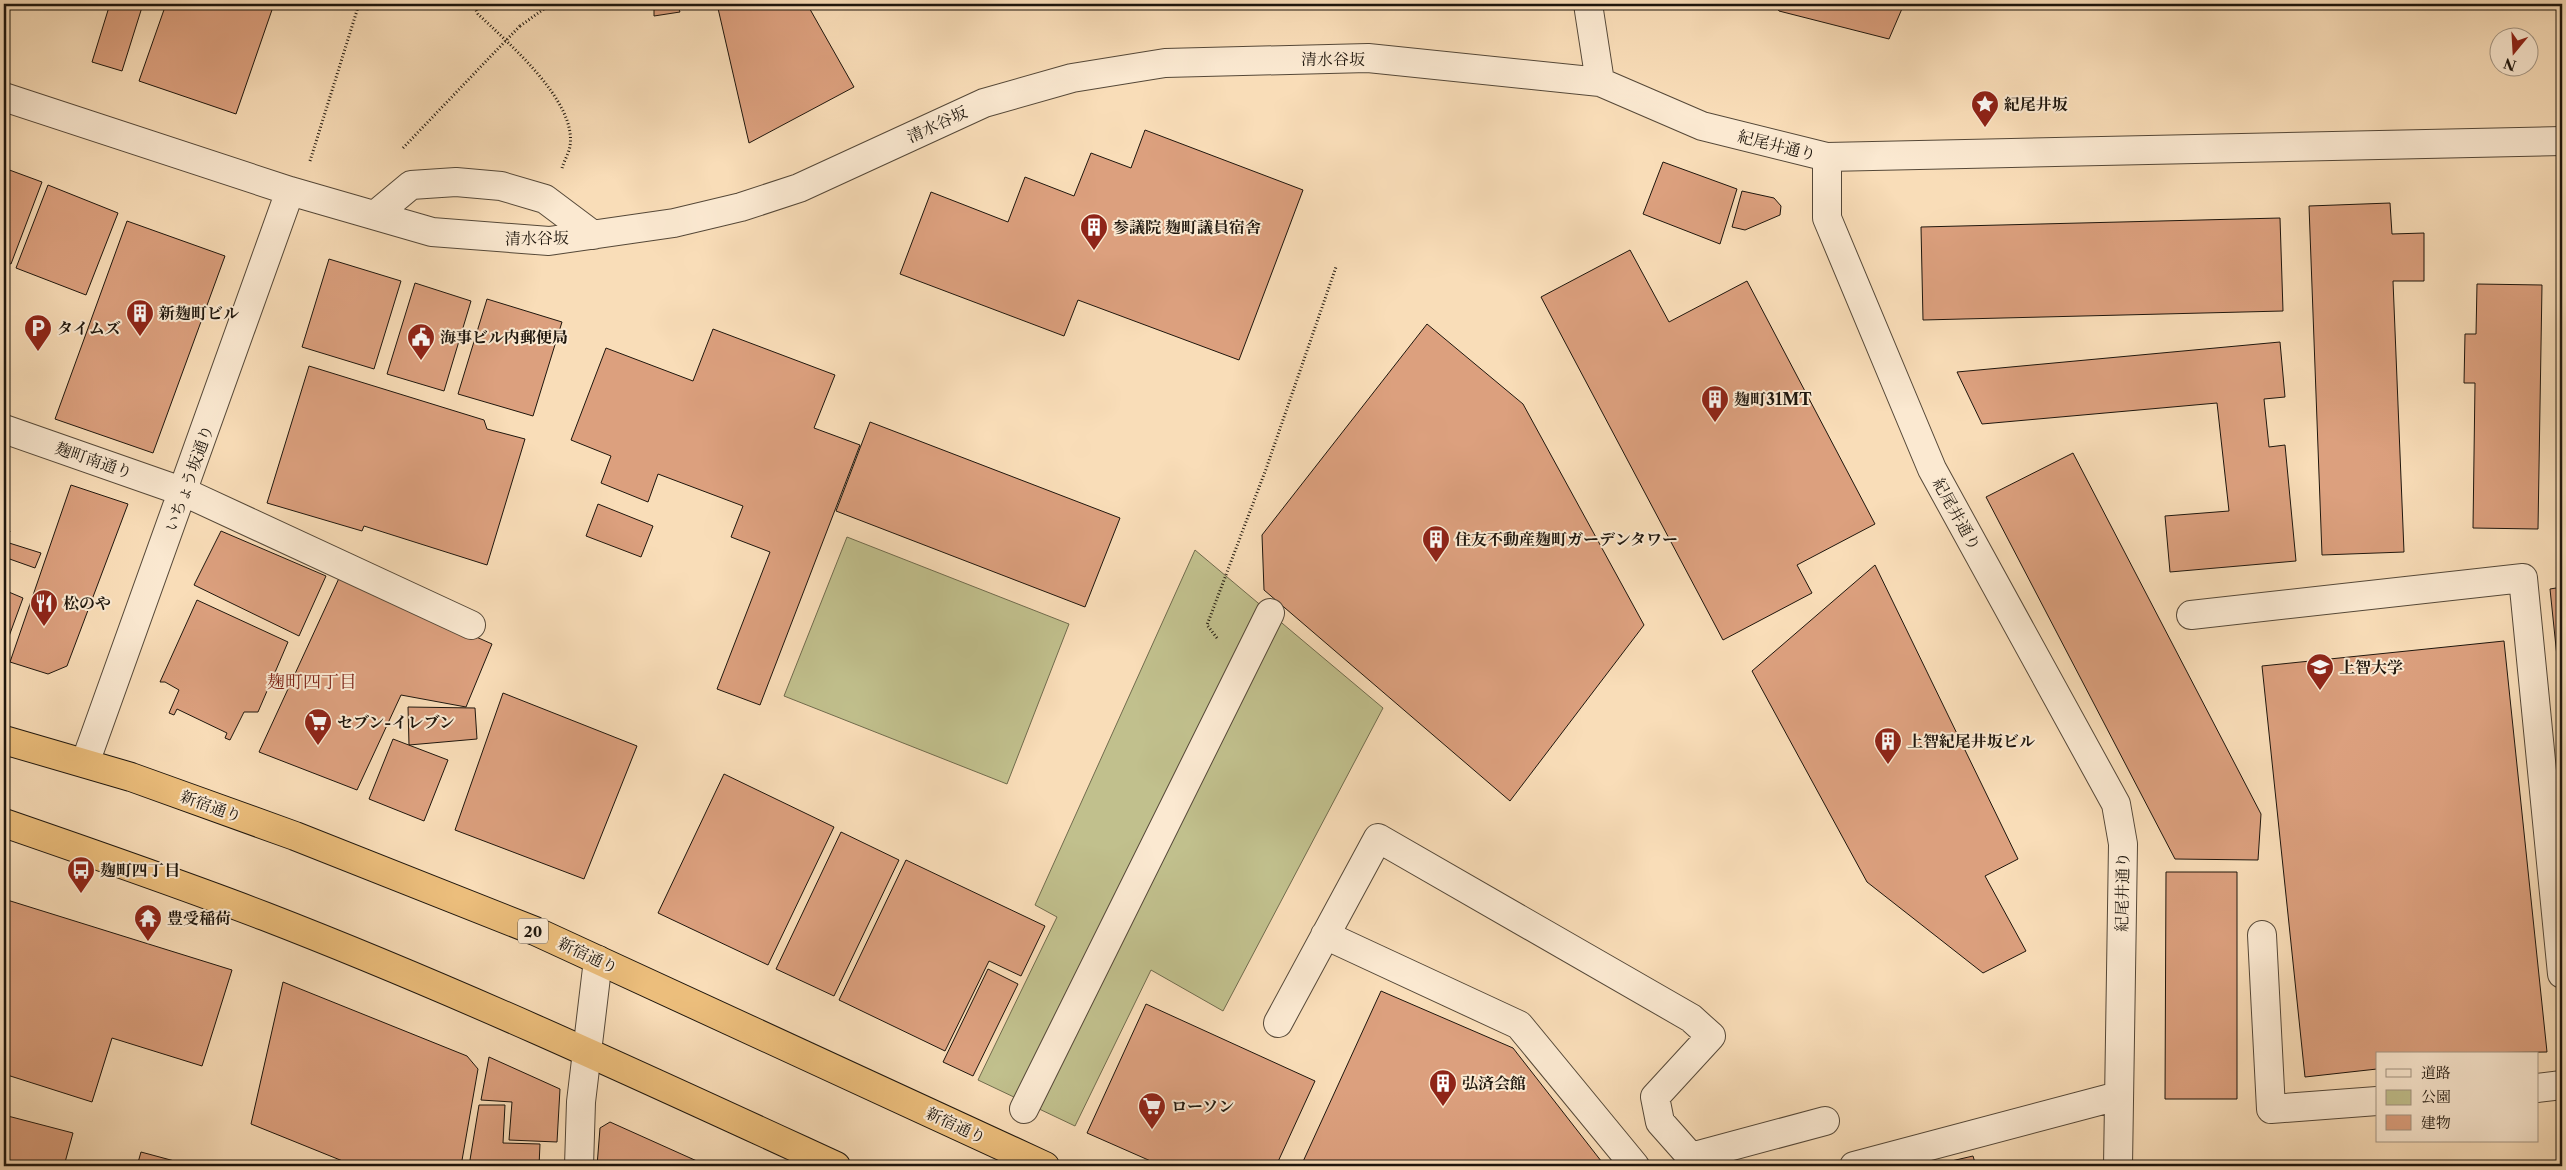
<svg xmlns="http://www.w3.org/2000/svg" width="2566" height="1170" font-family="'Libre Caslon Text','Noto Serif JP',serif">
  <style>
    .green { fill: #c1c08d; stroke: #706b4d }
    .building { fill: #dca07e; stroke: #1e160d }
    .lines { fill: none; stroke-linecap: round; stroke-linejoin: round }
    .minor-casing { stroke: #554838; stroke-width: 30 }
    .highway-casing { stroke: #1e160d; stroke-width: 30 }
    .path { stroke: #1e160d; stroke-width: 3; stroke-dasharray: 1 2.5; stroke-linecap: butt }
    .minor { stroke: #fbe9d1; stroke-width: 28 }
    .highway { stroke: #ecbe7c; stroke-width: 28 }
    .path-bridge { stroke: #1e160d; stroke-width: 3; stroke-dasharray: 1 2.5; stroke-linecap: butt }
    .labels { text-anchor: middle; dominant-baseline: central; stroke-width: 4; stroke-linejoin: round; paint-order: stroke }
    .shield { fill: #fbe9d1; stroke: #605548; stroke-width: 1 }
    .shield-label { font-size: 15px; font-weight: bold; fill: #1e160d }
    .street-label { font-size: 16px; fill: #1e160d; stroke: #fbe9d1 }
    .poi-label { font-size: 16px; font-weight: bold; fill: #1e160d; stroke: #fbe9d1; text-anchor: start }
    .neighbourhood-label { font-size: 18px; fill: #7a1f14; stroke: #fbe9d1 }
  </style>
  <rect width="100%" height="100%" fill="#f9ddb8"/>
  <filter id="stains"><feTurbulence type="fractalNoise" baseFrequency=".004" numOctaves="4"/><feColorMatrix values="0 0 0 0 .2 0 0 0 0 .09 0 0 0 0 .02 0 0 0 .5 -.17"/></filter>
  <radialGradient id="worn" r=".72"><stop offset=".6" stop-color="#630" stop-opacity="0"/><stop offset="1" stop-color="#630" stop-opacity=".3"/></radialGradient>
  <path class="green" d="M847,537l222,87 -62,160 -223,-88z
    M1195,550l188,158 -160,303 -72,-41 -76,156 -97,-46 79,-163 -22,-12z"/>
  <path class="building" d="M98,4h45l-21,67 -30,-9 17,-55z
    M166,4h108l-38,110 -97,-33z
    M654,4h23l3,8 -26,4z
    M717,4h90l47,83 -105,56z
    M1775,4h129l-15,35 -110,-28z
    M1145,130l158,60 -64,170 -161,-60 -14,36 -164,-62 31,-82 77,30 17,-45 49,19 17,-43 40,15z
    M1663,162l74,27 -17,55 -77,-30z
    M4,168l38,14 -31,82 -7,-3z
    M48,185l70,28 -32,82 -70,-27z
    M1742,191l32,7 7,8 -1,9 -35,15 -13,-3z
    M2390,203l2,31 32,-1v48h-31l11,271 -82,3 -13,-349z
    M2280,218l3,93 -360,9 -2,-93z
    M127,221l98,35 -72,197 -98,-34z
    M1630,250l39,72 78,-41 128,243 -78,41 15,28 -89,47 -182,-343z
    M329,259l72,22 -27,88 -72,-22z
    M415,283l56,18 -27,90 -57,-17z
    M2477,284l65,1 -4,244 -65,-1 2,-145h-11l1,-49h11z
    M487,299l75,23 -29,94 -75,-22z
    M1427,324l96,80 121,221 -134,176 -246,-211 -2,-55z
    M713,329l122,46 -21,53 46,17 -100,260 -43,-16 53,-137 -39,-15 12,-31 -85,-32 -10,28 -47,-19 10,-27 -40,-16 35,-92 87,33z
    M2280,342l5,55 -21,2 5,48 16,-2 11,116 -126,11 -5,-56 64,-5 -12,-108 -235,21 -25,-52z
    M309,366l175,54 3,9 38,10 -38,126 -123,-39 -2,5 -95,-28z
    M870,422l250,96 -35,89 -249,-96z
    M2073,453l188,361 -3,46 -83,-1 -189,-362z
    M71,485l57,19 -61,162 -19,8 -38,-12z
    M598,504l55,22 -12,31 -55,-21z
    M4,528l6,3 -4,11 35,11 -6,15 -31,-11z
    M221,531l105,45 -27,60 -105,-51z
    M1875,565l143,294 -33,17 41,75 -43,22 -116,-91 -115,-211z
    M340,576l152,68 -26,63 -65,-12 -44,95 -98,-38z
    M2562,587v118l-12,-116z
    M4,590l19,8 -19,52z
    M197,600l91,42 -30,70h-14l-14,28 -5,-2 2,-5 -50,-24 -3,6 -5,-2 10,-23 -14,-8h-5z
    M2504,641l43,411 -170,2v15l-72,8 -43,-411z
    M503,693l134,53 -53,133 -129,-49z
    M408,707l67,1 2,31 -68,6z
    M393,739l55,21 -24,61 -55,-22z
    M724,774l110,53 -66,138 -110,-52z
    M841,832l58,28 -65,136 -58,-27z
    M906,860l139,66 -24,50 -32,-15 -44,90 -106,-51z
    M2166,872h71v227h-72z
    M4,899l228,71 -30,96 -90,-28 -20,64 -88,-28z
    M988,969l30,15 -45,92 -30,-14z
    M283,982l184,74 11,13 -17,97h-106l-104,-42z
    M1381,991l132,57 92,118h-304z
    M1146,1004l169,77 -39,85h-114l-75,-33z
    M489,1057l71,32 -3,53 -48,-2 3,-38 -31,-2z
    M479,1105h26l-2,38 37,1 -1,22h-70z
    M4,1115l69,18 -9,33h-60z
    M610,1122l98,44h-111l3,-38z
    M141,1152l52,14h-56z
    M1973,1156l3,10h-42v-1z"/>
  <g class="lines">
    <g class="minor-casing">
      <path id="minor" d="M1588,4l12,78
        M4,97l286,94 142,41 117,9 125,-18 67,-16 58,-19 185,-85 88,-25 93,-15 203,-5 232,24 102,44 125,31 735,-16
        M1827,157v61l105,251 184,335 7,40 -5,322
        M375,215l36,-30 45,-3 45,4 44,13 48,36
        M4,429l180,63 287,133
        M2191,615l332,-37 39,396
        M85,763l205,-572
        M1325,935l194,90 116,141
        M2262,935l9,174 106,-8
        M1278,1023l100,-185 313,180 20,18 -56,61 5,25 31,35 134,-36
        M2537,1088l25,-3
        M1024,1109l246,-496
        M579,1166l2,-64 17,-142
        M1854,1166l264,-70"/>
    </g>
    <g class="highway-casing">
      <path id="highway" d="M4,740l127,37 164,59 240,95 510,235
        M4,823c87,30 174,60 260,93 194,75 383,163 572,250"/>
    </g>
    <path class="path" d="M473,4l5,10c30,29 99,87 92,132 -1,7 -6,15 -8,22
      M508,4l15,2 22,-2
      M520,26l31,-22
      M403,148l87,-91
      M310,161l49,-157
      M1217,638l-10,-13 59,-156 70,-202"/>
    <use href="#minor" class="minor"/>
    <use href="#highway" class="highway"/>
    <path class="path-bridge" d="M490,57l30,-31"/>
  </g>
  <defs>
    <g id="sight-pin" transform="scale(1.4375)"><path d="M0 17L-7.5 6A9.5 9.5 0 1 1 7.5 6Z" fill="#8f2418" stroke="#fbe9d1"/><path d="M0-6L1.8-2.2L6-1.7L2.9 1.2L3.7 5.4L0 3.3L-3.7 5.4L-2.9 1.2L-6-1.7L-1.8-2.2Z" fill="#fff"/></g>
    <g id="building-pin" transform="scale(1.4375)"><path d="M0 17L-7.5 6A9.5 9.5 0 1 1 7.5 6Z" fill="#8f2418" stroke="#fbe9d1"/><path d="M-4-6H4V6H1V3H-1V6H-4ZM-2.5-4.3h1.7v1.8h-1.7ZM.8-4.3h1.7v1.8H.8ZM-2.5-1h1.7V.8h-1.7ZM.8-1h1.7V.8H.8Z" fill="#fff"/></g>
    <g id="parking-pin" transform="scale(1.4375)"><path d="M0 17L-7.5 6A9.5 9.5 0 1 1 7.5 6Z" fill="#8f2418" stroke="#fbe9d1"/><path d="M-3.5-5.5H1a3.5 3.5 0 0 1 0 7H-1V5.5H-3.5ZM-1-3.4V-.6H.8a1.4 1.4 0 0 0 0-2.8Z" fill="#fff"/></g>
    <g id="civic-pin" transform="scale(1.4375)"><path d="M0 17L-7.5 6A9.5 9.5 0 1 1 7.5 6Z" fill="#8f2418" stroke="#fbe9d1"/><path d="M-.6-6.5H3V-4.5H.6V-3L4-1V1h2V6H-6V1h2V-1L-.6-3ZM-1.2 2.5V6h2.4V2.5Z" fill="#fff"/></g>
    <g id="restaurant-pin" transform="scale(1.4375)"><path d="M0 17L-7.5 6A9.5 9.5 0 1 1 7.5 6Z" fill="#8f2418" stroke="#fbe9d1"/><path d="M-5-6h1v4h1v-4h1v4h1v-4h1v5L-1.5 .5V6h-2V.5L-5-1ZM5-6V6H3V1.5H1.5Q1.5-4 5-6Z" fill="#fff"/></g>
    <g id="university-pin" transform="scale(1.4375)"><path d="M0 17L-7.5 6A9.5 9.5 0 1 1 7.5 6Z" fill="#8f2418" stroke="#fbe9d1"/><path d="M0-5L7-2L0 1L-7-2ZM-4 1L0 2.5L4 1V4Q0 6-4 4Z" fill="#fff"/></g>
    <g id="supermarket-pin" transform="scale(1.4375)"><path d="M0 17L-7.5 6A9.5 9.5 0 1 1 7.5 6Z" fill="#8f2418" stroke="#fbe9d1"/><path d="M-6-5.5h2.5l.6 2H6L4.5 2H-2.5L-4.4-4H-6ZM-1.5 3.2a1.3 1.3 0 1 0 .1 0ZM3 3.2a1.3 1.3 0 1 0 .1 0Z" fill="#fff"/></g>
    <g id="bus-pin" transform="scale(1.4375)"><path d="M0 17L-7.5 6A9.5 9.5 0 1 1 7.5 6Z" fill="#8f2418" stroke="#fbe9d1"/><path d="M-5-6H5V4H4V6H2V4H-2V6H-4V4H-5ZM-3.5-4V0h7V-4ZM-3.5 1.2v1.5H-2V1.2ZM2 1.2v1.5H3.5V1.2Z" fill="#fff"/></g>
    <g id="temple-pin" transform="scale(1.4375)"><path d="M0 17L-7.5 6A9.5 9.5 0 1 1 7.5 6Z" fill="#8f2418" stroke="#fbe9d1"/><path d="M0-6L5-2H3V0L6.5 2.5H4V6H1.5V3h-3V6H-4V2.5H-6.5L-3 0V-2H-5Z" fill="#fff"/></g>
  </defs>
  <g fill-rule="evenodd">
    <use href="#sight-pin" x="1985" y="104"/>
    <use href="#building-pin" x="1094" y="227"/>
    <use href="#building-pin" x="140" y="313"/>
    <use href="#parking-pin" x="38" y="328"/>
    <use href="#civic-pin" x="421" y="337"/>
    <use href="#building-pin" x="1715" y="399"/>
    <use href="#building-pin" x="1436" y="539"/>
    <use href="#restaurant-pin" x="44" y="603"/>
    <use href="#university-pin" x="2320" y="667"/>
    <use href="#supermarket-pin" x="318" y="722"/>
    <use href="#building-pin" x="1888" y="741"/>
    <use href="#bus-pin" x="81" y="870"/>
    <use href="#temple-pin" x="148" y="918"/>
    <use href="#building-pin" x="1443" y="1083"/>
    <use href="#supermarket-pin" x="1152" y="1106"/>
  </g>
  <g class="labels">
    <rect class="shield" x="518" y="918.5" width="30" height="25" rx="4"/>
    <g class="shield-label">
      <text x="533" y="931">20</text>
    </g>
    <g class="street-label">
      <text x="1333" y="59">清水谷坂</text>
      <text transform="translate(937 124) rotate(-25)">清水谷坂</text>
      <text transform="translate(1777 145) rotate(14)">紀尾井通り</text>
      <text transform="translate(537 238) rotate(-1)">清水谷坂</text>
      <text transform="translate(94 460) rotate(19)">麹町南通り</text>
      <text transform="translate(189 478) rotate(-70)">いちょう坂通り</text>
      <text transform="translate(1957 514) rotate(61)">紀尾井通り</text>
      <text transform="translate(211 806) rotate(20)">新宿通り</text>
      <text transform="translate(2122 892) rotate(-89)">紀尾井通り</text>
      <text transform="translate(588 955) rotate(25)">新宿通り</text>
      <text transform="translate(956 1125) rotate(25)">新宿通り</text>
    </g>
    <g class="poi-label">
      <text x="2004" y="104">紀尾井坂</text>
      <text x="1113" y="227">参議院 麹町議員宿舎</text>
      <text x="159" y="313">新麹町ビル</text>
      <text x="57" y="328">タイムズ</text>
      <text x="440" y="337">海事ビル内郵便局</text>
      <text x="1734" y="399">麹町31MT</text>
      <text x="1455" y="539">住友不動産麹町ガーデンタワー</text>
      <text x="63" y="603">松のや</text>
      <text x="2339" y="667">上智大学</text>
      <text x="337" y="722">セブン-イレブン</text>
      <text x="1907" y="741">上智紀尾井坂ビル</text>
      <text x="100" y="870">麹町四丁目</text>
      <text x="167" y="918">豊受稲荷</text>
      <text x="1462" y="1083">弘済会館</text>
      <text x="1171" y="1106">ローソン</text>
    </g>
    <g class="neighbourhood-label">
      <text x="312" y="682">麹町四丁目</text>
    </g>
  </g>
  <rect width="2566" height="1170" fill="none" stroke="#f9ddb8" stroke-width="20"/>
  <rect x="5" y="5" width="2556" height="1160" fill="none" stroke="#1e160d" stroke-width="2.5"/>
  <rect x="10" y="10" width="2546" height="1150" fill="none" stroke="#1e160d"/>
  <rect x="2376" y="1052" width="162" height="90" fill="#fbe9d1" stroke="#a39583"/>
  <rect x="2386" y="1069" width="25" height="8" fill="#fbe9d1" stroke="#a39583"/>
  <text x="2421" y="1078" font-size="15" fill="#1e160d">道路</text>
  <rect x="2386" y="1090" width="25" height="15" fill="#c1c08d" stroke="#a39583"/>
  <text x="2421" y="1102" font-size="15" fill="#1e160d">公園</text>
  <rect x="2386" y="1115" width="25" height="15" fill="#dca07e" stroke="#a39583"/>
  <text x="2421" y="1128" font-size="15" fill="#1e160d">建物</text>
  <g transform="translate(2514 52) rotate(198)"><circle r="24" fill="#fbe9d1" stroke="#a39583"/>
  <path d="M0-4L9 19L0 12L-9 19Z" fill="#8f2418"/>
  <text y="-8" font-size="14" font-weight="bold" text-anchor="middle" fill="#1e160d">N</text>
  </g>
  <rect width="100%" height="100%" filter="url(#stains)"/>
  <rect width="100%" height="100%" fill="url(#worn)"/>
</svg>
